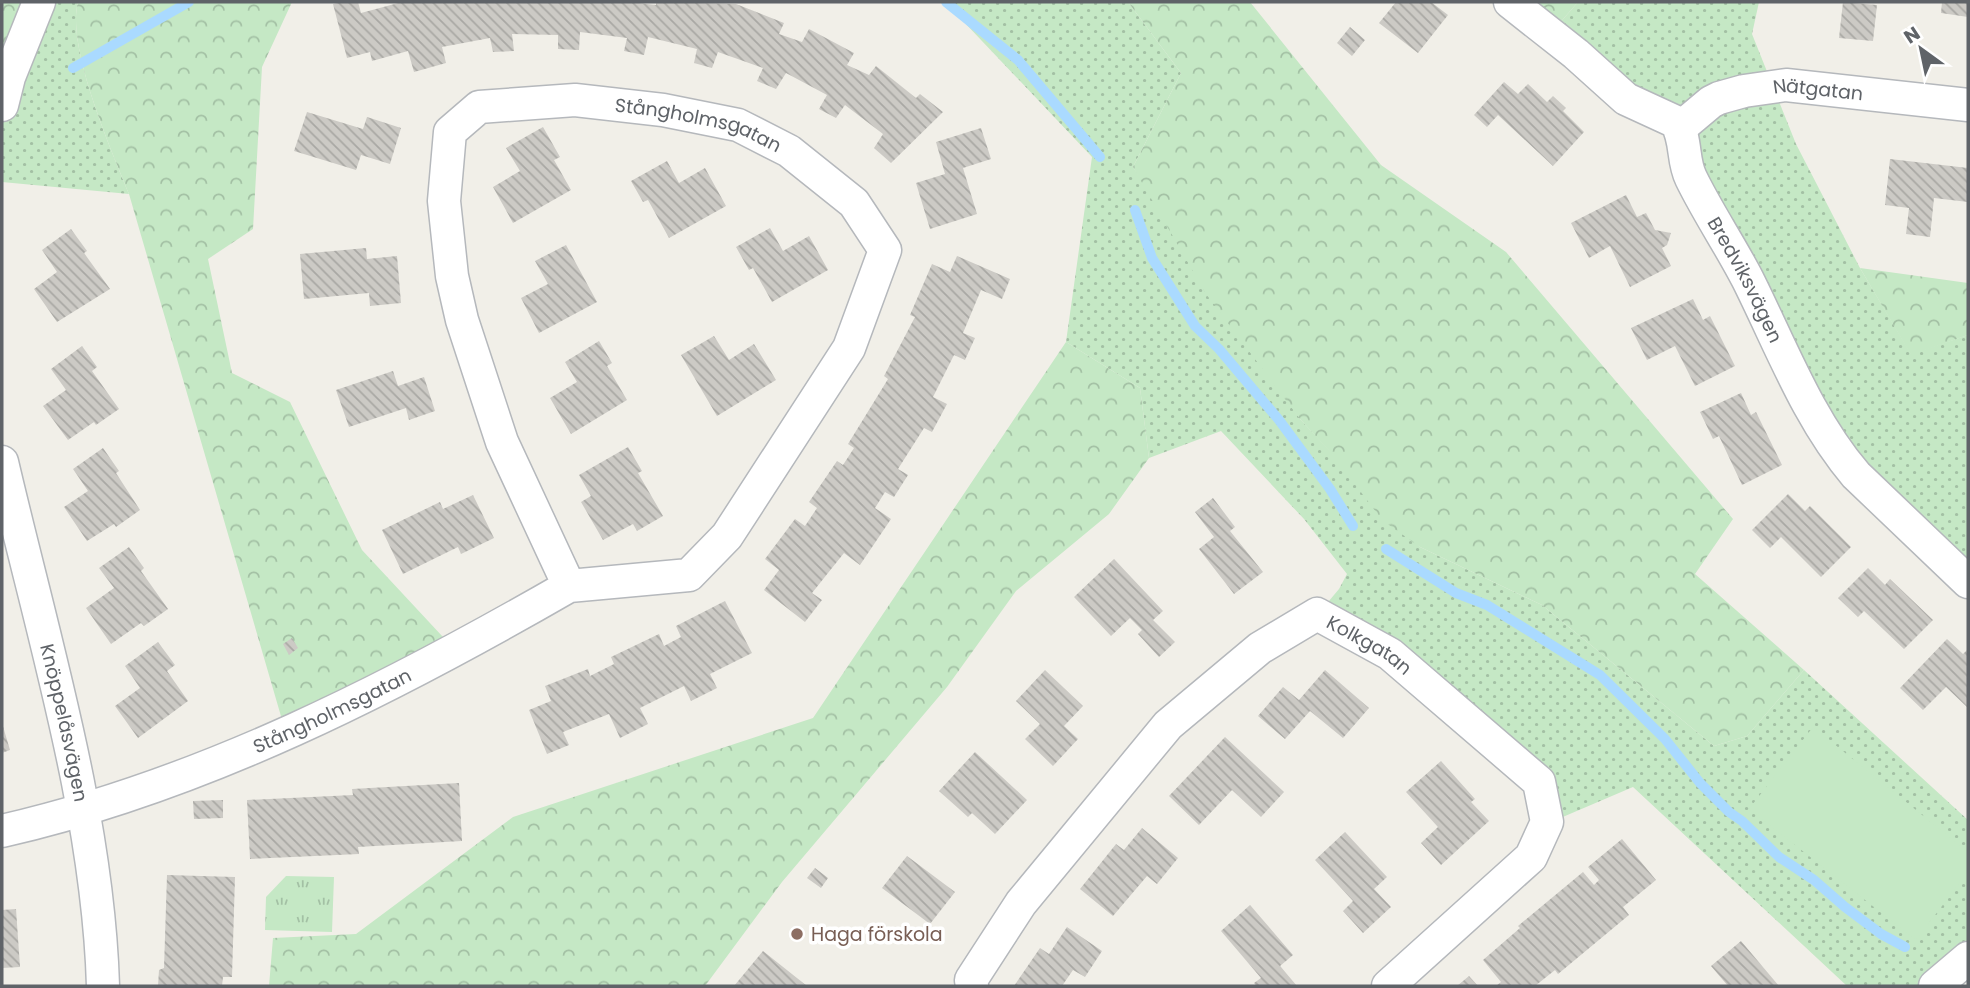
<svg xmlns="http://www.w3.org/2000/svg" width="1970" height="988" font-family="Poppins,sans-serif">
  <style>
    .grass { fill: url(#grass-dots) }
    .forest { fill: url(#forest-crowns) }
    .park { fill: url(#park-tufts) }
    .pitch { fill: #c5e8c5 }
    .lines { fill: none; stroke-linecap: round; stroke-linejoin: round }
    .stream { stroke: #aadaff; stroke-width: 10 }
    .building { fill: url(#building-back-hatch) }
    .minor-casing { stroke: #b5b8bc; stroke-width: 35 }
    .minor { stroke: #fff; stroke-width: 32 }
    .education-dot { fill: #8d6e63; stroke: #fff; stroke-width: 2.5 }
    .labels { text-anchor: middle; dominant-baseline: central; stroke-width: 7; stroke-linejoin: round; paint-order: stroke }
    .street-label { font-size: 19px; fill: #5f6368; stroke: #fff }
    .education-label { font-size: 19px; fill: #785e54; stroke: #fff; text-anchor: start }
  </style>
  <defs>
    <pattern id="grass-dots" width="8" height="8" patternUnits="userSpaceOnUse" patternTransform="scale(1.75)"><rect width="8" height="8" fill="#c5e8c5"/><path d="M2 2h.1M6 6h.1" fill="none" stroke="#a3c0a4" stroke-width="1.8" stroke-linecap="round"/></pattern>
    <pattern id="forest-crowns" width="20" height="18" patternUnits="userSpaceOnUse" patternTransform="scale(1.75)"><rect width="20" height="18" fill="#c5e8c5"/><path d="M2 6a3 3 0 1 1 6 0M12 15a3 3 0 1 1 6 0" fill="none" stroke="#a3c0a4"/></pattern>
    <pattern id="park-tufts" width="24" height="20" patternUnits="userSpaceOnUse" patternTransform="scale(1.75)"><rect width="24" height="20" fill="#c5e8c5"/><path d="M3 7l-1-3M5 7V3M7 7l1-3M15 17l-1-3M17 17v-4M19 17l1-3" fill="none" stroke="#a3c0a4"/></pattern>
    <pattern id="building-back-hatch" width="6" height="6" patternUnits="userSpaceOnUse" patternTransform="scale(1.75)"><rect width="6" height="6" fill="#cccac5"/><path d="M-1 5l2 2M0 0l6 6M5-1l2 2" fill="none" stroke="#a9a8a4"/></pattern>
  </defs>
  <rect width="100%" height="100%" fill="#f1efe8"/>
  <path class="grass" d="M46,2h32c-12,45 33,147 51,192l-127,-12v-127z
    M945,2h183l53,71 -48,94 167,252 120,128 122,58 172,141 33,-10 57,-66 164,150v147l-34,19h-87l-214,-199 -89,38 -8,-48 -218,-163 21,-25 8,-15 -43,-55 -83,-88 -72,27 -9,-70 -74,-46 26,-185z
    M1578,2h181l-7,32 44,110 64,124 51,86 57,-19v248l-126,-128 -156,-302 -135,-120z"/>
  <path class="forest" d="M2,2h44l-44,53z
    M78,2h214l-30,65 -9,162 -45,30 24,114 58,29 72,148 94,101 -171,79 -156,-536c-18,-45 -63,-147 -51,-192z
    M1128,2h122l131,163 125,87 227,267 -38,55 109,96 -57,66 -33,10 -172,-141 -122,-58 -38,-27 -49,-65 -33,-36 -94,-125 -73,-127 48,-94z
    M1512,2h66l-27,31z
    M1860,268l108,15v52l-57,20z
    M1066,342l74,46 9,70 -40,56 -93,77 -69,96 -165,195 -77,104h-436l4,-48 83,-4 157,-117 300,-99z"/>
  <path class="park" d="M286,876l48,1 -2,55 -67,-2 1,-33z"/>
  <path class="pitch" d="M1813,727l155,125v20l-52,68 -167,-131z"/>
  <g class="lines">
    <path class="stream" d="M946,2l72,58 82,97
      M73,68l116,-66
      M1135,210l17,48 43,68 24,23 60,71 51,69 23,37
      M1386,549l70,44 31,12 113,70 65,64 35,44 29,29 13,9 37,36 35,23 31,27 36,27 24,13"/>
  </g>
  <path class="building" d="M342,2h16l3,11 41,-11h228l26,3v-3l80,2 48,19 -5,11 23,8 7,-13 45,24 -7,12 22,10 7,-9 40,32 4,-4 23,18 -52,51 -17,-15 9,-14 -38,-29 -9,13 -17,-9 8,-14 -41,-22 -10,16 -19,-8 6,-13 -45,-16 -6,16 -18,-5 3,-14 -49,-12 -4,18 -20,-4 3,-13 -47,-6 -1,18 -21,-1v-14l-46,-1 2,17 -21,1 -3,-14 -48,9 4,16 -32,9 -6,-21 -36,10 -2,-9 -23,6 -14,-54z
    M1396,2h35l17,13 -30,38 -39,-30z
    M1843,2l34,3 -4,36 -34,-3z
    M1942,2h26v15l-27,-4z
    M1350,27l15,13 -13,16 -15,-13z
    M1504,82l14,12 10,-10 19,18 6,-6 13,12 -3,3 21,21 -31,34 -55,-51 -11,12 -13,-12z
    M307,112l56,17 4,-12 34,11 -11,36 -29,-9 -5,15 -62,-19z
    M543,127l17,30 -6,3 17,30 -58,33 -20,-36 27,-16 -14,-23z
    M981,128l10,31 -28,9 14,46 -47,15 -14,-46 29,-9 -9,-32z
    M1890,159l78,9v34l-34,-4 -4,39 -24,-3 3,-26 -24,-3z
    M667,161l12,22 26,-15 21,38 -57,32 -21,-38 -5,2 -12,-21z
    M1626,195l11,22 9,-4 9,17 16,3 -4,12 -5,3 9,18 -41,21 -20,-41 -21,12 -18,-35z
    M770,228l13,23 26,-15 19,34 -56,32 -19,-34 -4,2 -13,-23z
    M71,229l16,22 -3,2 26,36 -53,33 -23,-33 23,-17 -15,-22z
    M566,245l31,57 -58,31 -18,-35 27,-14 -13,-23z
    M366,248l1,11 30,-3 4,47 -31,3 -1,-13 -65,6 -4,-45z
    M957,256l53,23 -8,20 -21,-9 -18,43 12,5 -10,22 -11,-5 -21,42 14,7 -15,28 -8,-4 -26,41 10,6 -14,22 -9,-5 -10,16 16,11 -31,46 -16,-12 -32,40 10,7 -17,22 -41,-32 15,-20 -14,-11 30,-40 10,7 12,-18 -8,-6 28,-41 6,4 11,-17 -6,-4 40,-65 -4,-3 31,-59 -5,-2 22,-51 18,8z
    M1693,299l10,21 7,-4 25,50 -40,20 -20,-40 -28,14 -16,-32z
    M714,336l15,24 25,-16 22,36 -59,36 -36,-61z
    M599,341l13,22 -5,3 20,34 -56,34 -21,-36 27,-16 -12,-20z
    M82,346l15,21 -5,4 27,38 -23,16 -2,-3 -26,18 -25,-34 23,-16 -15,-21z
    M393,371l5,15 26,-9 11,34 -26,9 -3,-12 -57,19 -13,-37z
    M1741,393l10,22 5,-3 26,53 -40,20 -23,-49 -6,3 -13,-27z
    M628,447l14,24 -4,2 25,43 -26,15 -4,-7 -30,16 -22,-38 10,-6 -12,-21z
    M103,448l16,23 -3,2 24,37 -24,17 -2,-3 -27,17 -23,-34 24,-16 -15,-22z
    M1788,494l17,17 5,-5 41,41 -30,30 -40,-40 -11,11 -18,-18z
    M473,495l21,43 -33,16 -3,-7 -55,27 -21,-44 58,-28 3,7z
    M1213,498l22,29 -5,4 33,41 -29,22 -35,-45 15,-12 -19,-25z
    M129,547l15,21 -3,3 27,38 -24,17 -3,-3 -30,21 -25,-36 28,-20 -15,-20z
    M1114,559l49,52 -10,9 22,22 -16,15 -21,-23 4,-4 -12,-12 -19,18 -37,-39z
    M1868,568l17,17 5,-6 43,41 -29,29 -40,-38 -6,6 -20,-19z
    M725,601l27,52 -42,21 7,14 -26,13 -7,-15 -44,22 8,16 -28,14 -11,-24 -46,18 6,13 -22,9 -18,-44 22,-9 -6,-15 43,-17 2,7 24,-12 -3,-7 48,-23 5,12 17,-9 -5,-11z
    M292,638l6,10 -9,7 -6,-11z
    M1947,639l16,15 5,-5v59l-22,-21 -23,23 -23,-22z
    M158,642l17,23 -8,6 21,30 -50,37 -23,-32 25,-18 -15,-22z
    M1045,670l38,36 -19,20 14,13 -25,27 -28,-27 15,-15 -24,-23z
    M1325,670l44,38 -26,30 -33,-27 -25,28 -27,-23 25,-29 16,13z
    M2,723l8,27 -8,3z
    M1225,737l59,55 -23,25 -29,-27 -33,35 -30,-29z
    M975,752l52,48 -32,34 -23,-21 -4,4 -29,-26z
    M1441,761l34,38 -4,3 18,19 -48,44 -20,-22 17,-16 -32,-35z
    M459,783l3,58 -104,6 1,7 -109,5 -3,-59 106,-5 -1,-6z
    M223,800v18l-29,1 -1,-18z
    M1142,828l36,30 -21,26 -10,-8 -34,40 -33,-27 36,-45 8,6z
    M1345,832l42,45 -13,12 17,18 -28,26 -20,-22 10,-10 -38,-41z
    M1622,839l34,41 -33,27 6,8 -71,59 -3,-4 -20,16h-39l5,-4 -18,-22 37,-32 -2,-2 65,-54 11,13 5,-5 -11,-13z
    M907,856l48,36 -25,32 -48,-36z
    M815,868l13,10 -7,10 -14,-10z
    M167,875l68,2 -3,100h-9l-1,9h-64l1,-16 5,-2z
    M1250,905l43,50 -13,11 17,20h-41l-2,-3 7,-5 -40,-47z
    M16,909l4,58 -18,1v-58z
    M1067,927l35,24 -17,26 -12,-7 -11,16h-48l26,-38 9,6z
    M1741,941l38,45h-51l-17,-20z
    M763,951l44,35h-73z
    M1469,976l9,10h-21z"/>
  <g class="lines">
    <g class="minor-casing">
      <g id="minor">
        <path id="s1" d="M1510,2l66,52 50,45 50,23c11,18 6,38 15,56 17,35 39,67 57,102 33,66 60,139 108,195l112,107"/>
        <path d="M2,105l7,-28 30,-75"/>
        <path id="s2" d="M1680,128l31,-26 8,-4 25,-7 42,-6 182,20"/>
        <path id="s3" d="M2,462c39,168 96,351 101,524"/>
        <path id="s4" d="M2,831c201,-46 390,-143 567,-245l-67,-144 -40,-122 -10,-44 -8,-75 6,-69 29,-25 96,-7 88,10 75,15 51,26 65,52 31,47 -36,98 -122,188 -38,39 -120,11"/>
        <path id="s5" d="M972,986l-1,-6 50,-77 147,-178 92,-77 57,-34 73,40 149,128 8,40 -16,35 -143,129"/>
        <path d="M1935,986l33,-28"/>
      </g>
    </g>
    <use href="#minor" class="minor"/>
  </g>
  <circle class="education-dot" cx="797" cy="934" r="7"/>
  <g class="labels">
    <g class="street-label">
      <text stroke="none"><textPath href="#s2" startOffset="150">Nätgatan</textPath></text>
      <text stroke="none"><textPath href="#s4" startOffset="1358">Stångholmsgatan</textPath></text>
      <text stroke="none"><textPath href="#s1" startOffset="380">Bredviksvägen</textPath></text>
      <text stroke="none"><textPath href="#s5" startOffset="576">Kolkgatan</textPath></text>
      <text stroke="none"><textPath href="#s4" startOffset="352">Stångholmsgatan</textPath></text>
      <text stroke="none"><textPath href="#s3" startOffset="268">Knöppelåsvägen</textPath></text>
    </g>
    <g class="education-label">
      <text x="811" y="934">Haga förskola</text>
    </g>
  </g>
  <rect width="1970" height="988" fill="none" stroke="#5f6368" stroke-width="7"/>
  <g transform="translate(1921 49) rotate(327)" stroke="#ffffff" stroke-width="5" paint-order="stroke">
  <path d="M0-5L12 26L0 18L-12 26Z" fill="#5f6368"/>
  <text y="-10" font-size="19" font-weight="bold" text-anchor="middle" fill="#5f6368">N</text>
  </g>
</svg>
